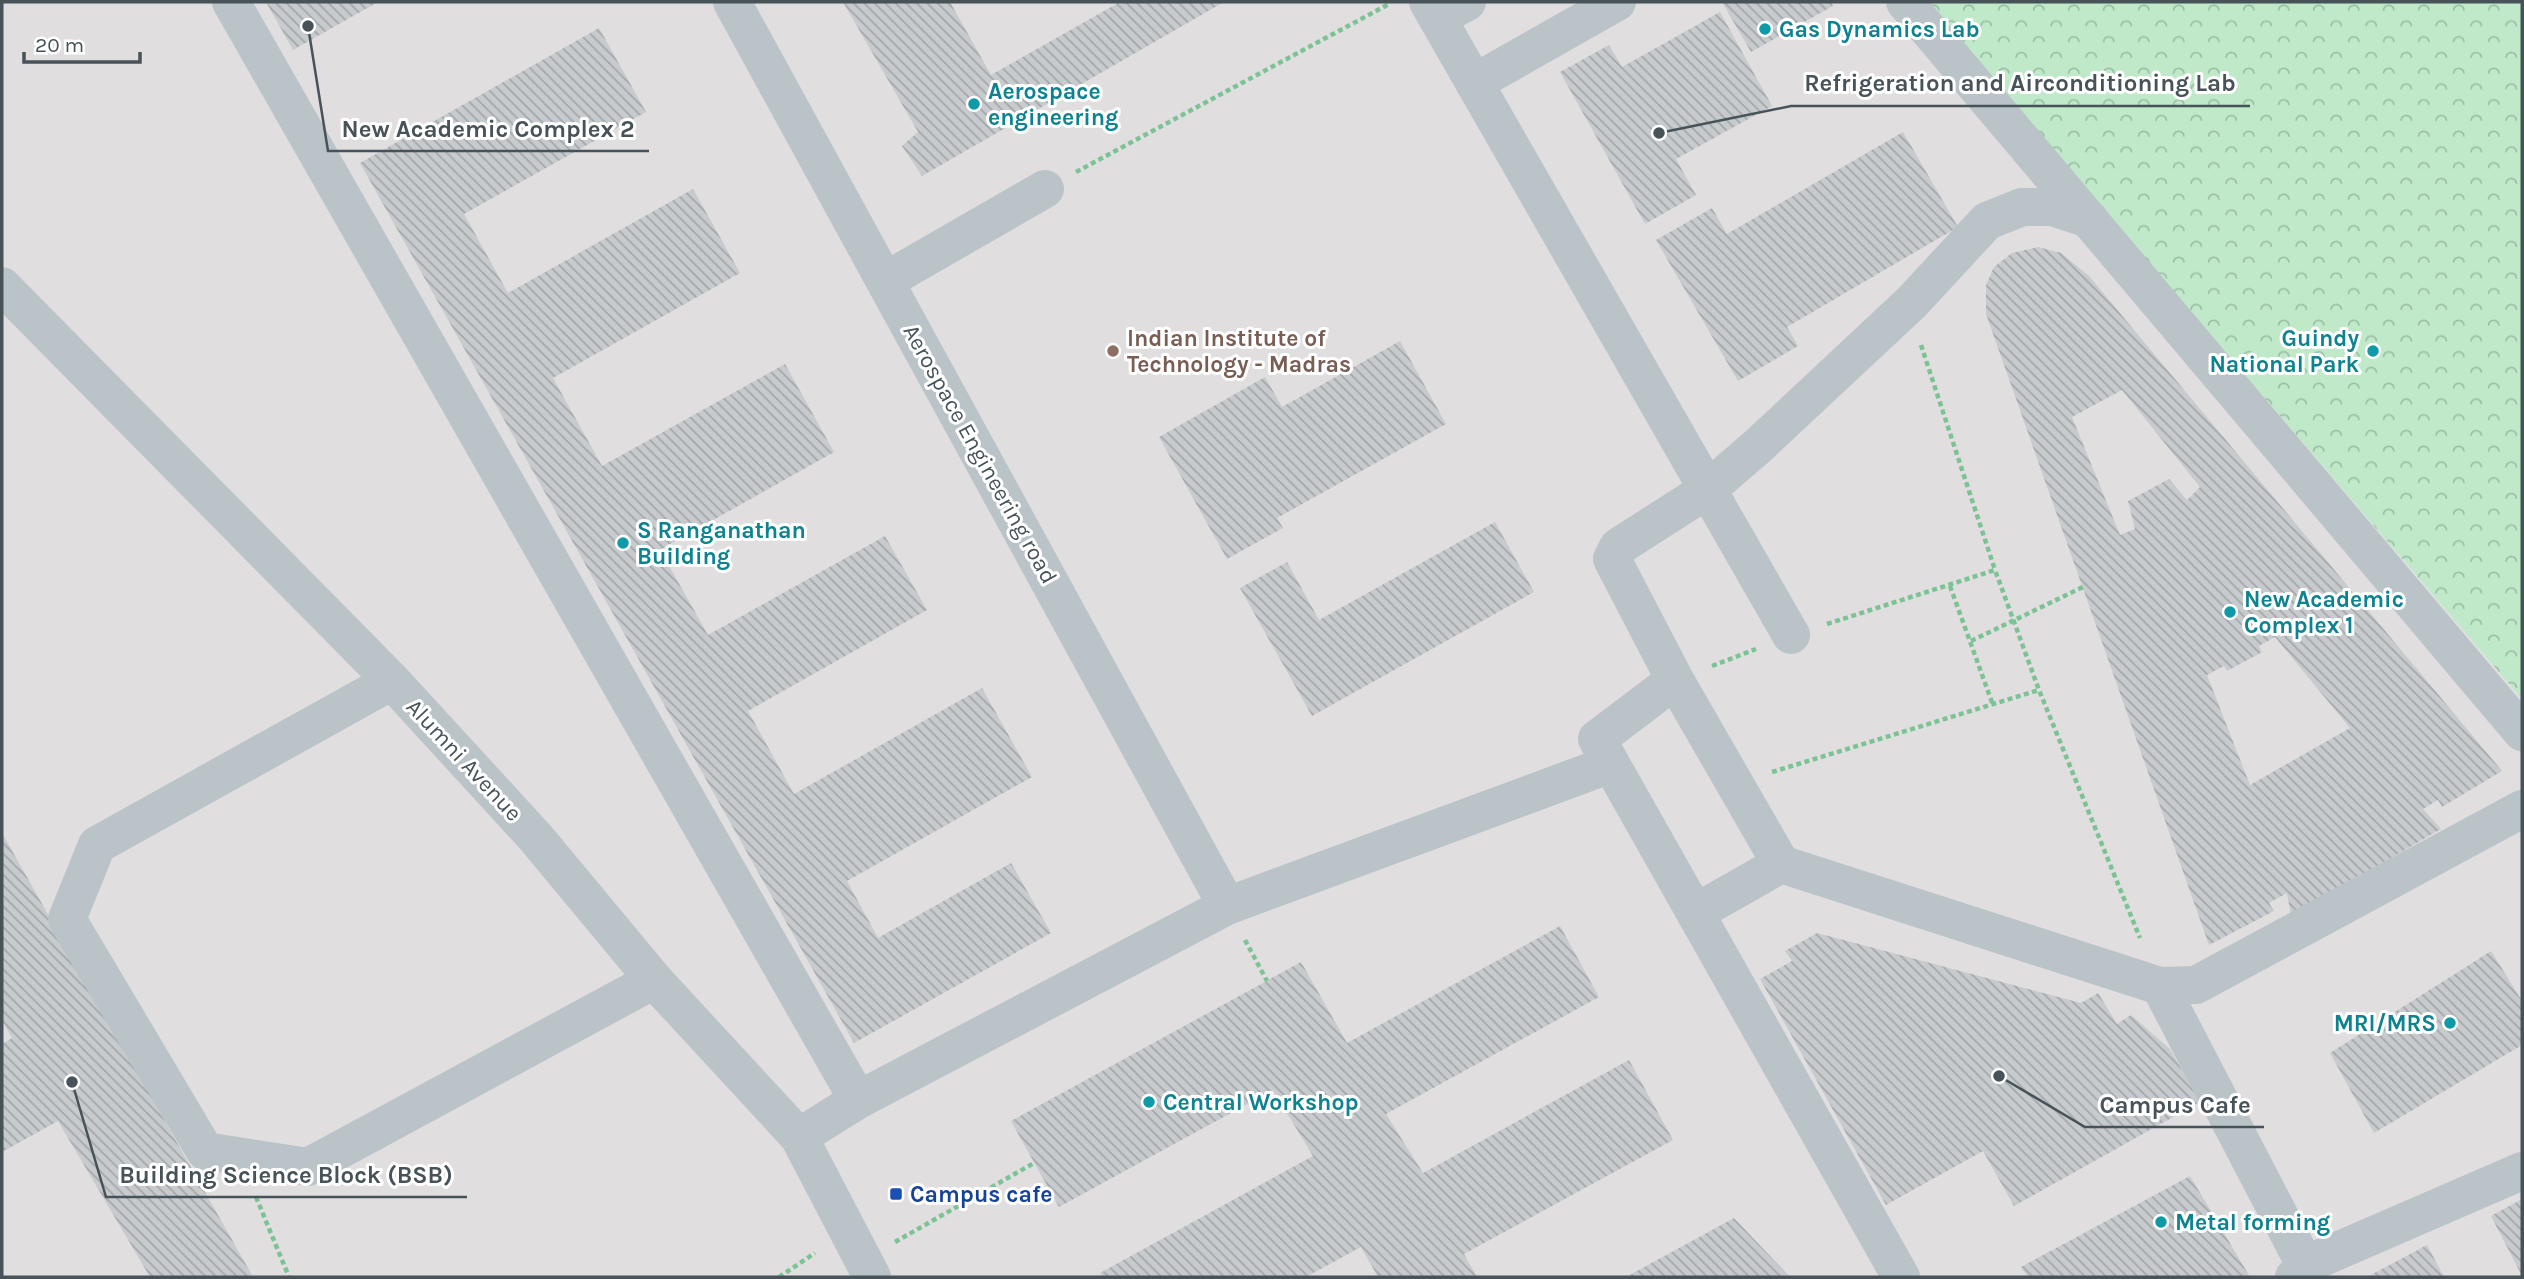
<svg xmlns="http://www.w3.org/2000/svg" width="2524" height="1279" font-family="Karla,sans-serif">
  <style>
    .education { fill: #e0dedf }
    .forest { fill: url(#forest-crowns) }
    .building { fill: url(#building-back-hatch); fill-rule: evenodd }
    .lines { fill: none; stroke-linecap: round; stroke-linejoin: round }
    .path { stroke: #7bc395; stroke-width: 4.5; stroke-dasharray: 5 3.5; stroke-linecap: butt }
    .minor { stroke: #bac3c8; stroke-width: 38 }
    .path-bridge { stroke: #7bc395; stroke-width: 4.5; stroke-dasharray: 5 3.5; stroke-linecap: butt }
    .culture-dot { fill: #0f9aa8; stroke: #fff; stroke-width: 2.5 }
    .education-dot { fill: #8d6e63; stroke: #fff; stroke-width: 2.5 }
    .transit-dot { fill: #1a4fb4; stroke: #fff; stroke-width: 2.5 }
    .labels { text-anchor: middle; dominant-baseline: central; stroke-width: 6; stroke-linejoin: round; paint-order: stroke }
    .culture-label { font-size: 23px; font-weight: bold; fill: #0d838f; stroke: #fff; text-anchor: start }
    .education-label { font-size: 23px; font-weight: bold; fill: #785e54; stroke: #fff; text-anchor: start }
    .street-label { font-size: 23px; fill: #475358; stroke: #fff }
    .transit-label { font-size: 23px; font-weight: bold; fill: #164399; stroke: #fff; text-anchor: start }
    .leader { fill: none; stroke: #475358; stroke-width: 2.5 }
    .callout-dot { fill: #475358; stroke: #fff; stroke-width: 2.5 }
    .callout-label { font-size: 24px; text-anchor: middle; font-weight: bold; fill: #475358; stroke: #fff; stroke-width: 6; stroke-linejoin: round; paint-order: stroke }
  </style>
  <defs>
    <pattern id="forest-crowns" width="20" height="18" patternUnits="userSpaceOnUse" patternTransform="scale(1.75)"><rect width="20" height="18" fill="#bfe9c9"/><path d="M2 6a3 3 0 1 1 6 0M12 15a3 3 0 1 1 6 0" fill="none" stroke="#9dbfa6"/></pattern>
    <pattern id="building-back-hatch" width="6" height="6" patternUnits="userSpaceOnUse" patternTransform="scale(1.75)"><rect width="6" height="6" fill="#c7cbce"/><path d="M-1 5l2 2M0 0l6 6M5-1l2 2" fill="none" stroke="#a3a7aa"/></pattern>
  </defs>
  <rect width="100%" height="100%" fill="#efeded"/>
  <path class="education" d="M2,2h1924l596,697v578h-2520z"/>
  <path class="forest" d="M1926,2h596v697z"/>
  <path class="building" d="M266,2h112l-85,48z
    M843,2h107l41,73 129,-73h104l-302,174 -20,-30 16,-14z
    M1722,2h109l2,4 -82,46z
    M1720,12l52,94 -96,53 20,36 -51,29 -85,-152 49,-27 13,22z
    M599,28l47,84 -182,102 44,79 185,-104 47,84 -187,105 49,88 183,-102 49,88 -174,98 48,85 177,-99 42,74 -179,101 46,83 188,-106 50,89 -185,104 31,57 133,-75 40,70 -197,110 -494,-880z
    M1903,132l55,95 -171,100 11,19 -60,35 -82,-141 56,-32 15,26z
    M2038,247l23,6 28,23 413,495 -60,36 -4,-7 -15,9 18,20 -150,87 -4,-23 -18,10 5,8 -65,34 -223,-631v-29l8,-18 18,-14zM2122,390l78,97 -13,13 -18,-21 -41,22 7,28 -15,6 -48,-118zM2275,637l75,91 -100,57 -43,-110 17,-9 3,5 35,-19 -3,-6z
    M1400,341l46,83 -169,94 6,10 -56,31 -68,-122 106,-60 17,30z
    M1495,522l39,70 -222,124 -72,-128 47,-26 32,58z
    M2,833l251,444h-103l-92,-156 -56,31v-108l10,-6 -10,-18z
    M1560,926l39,71 -213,117 37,59 206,-113 44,80 -209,114 13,23h-99l-17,-30 -55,30h-204l-2,-4 213,-117 -40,-66 -214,117 -48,-86 290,-159 46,81z
    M1817,933l264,70 17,-10 19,31 14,-9 39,34 30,53 -186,104 -31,-55 -97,54 -126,-226 32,-18 -7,-10z
    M2491,951l31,50v44l-148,88 -44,-80z
    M2190,1176l60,101h-222l-7,-10z
    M2522,1199v77l-31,-60z
    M1734,1218l56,59h-164z
    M2427,1245l17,32h-77z"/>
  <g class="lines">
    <path class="path" d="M1076,172l313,-168
      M1921,345l74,225
      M1950,586l43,119
      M1827,624l168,-54 44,120 101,248
      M1712,666l44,-17
      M1772,772l267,-82
      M1245,940l22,41
      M256,1197l33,80
      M895,1242l139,-79
      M779,1277l36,-24"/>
    <path class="minor" d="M231,2l627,1098
      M732,2l495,904
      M1428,2l363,633
      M1905,2l617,730
      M1437,18l30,-16
      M1474,83l143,-81
      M2089,219l-37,-12h-30l-35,14 -75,81 -154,144 -51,44 -89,57 -6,12 63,121 106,184 379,122 36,-1 326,-176
      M885,281l160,-92
      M2,286l390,395 144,157 118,142 145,157 73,140
      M392,681l-295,164 -30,74 138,232 103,16 346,-187
      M1611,764l290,513
      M1695,913l86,-49
      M2160,986l145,279 3,12
      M799,1137l59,-37 369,-194 384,-142 -14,-25 78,-59
      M2294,1277l11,-12 217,-94"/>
    <path class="path-bridge" d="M1971,641l112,-54"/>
  </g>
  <g class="culture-dot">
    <circle cx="1765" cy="29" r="7"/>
    <circle cx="974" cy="104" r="7"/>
    <circle cx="2373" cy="351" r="7"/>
    <circle cx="623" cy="543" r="7"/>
    <circle cx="2230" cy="612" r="7"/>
    <circle cx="2450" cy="1023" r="7"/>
    <circle cx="1149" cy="1102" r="7"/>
    <circle cx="2161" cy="1222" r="7"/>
  </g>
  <circle class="education-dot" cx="1113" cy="351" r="7"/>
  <rect class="transit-dot" x="889" y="1187" width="14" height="14" rx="3.5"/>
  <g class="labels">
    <g class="culture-label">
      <text x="1779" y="29">Gas Dynamics Lab</text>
      <text x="988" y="91">Aerospace<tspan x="988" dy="26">engineering</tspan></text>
      <text x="2359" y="338" text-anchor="end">Guindy<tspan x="2359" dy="26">National Park</tspan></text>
      <text x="637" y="530">S Ranganathan<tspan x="637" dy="26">Building</tspan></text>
      <text x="2244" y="599">New Academic<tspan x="2244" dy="26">Complex 1</tspan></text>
      <text x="2436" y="1023" text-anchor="end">MRI/MRS</text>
      <text x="1163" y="1102">Central Workshop</text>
      <text x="2175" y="1222">Metal forming</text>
    </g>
    <g class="education-label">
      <text x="1127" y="338">Indian Institute of<tspan x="1127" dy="26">Technology - Madras</tspan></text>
    </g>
    <g class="street-label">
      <text transform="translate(980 454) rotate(61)">Aerospace Engineering road</text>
      <text transform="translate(464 760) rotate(47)">Alumni Avenue</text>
    </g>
    <g class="transit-label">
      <text x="910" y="1194">Campus cafe</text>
    </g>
  </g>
  <path class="leader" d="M1659 133L1791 106H2250M308 26L328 151H649M1999 1076L2085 1127H2264M72 1082L106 1197H467"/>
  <g class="callout-dot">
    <circle cx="1659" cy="133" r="7"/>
    <circle cx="308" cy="26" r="7"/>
    <circle cx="1999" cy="1076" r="7"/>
    <circle cx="72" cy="1082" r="7"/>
  </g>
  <g class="callout-label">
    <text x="2020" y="91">Refrigeration and Airconditioning Lab</text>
    <text x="488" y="137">New Academic Complex 2</text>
    <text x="2175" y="1113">Campus Cafe</text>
    <text x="286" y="1183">Building Science Block (BSB)</text>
  </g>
  <rect width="2524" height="1279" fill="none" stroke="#475358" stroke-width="7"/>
  <path d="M24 52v10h116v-10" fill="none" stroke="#475358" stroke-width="3.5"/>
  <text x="35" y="52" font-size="21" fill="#475358" stroke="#ffffff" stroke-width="5" paint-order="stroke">20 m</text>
</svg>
